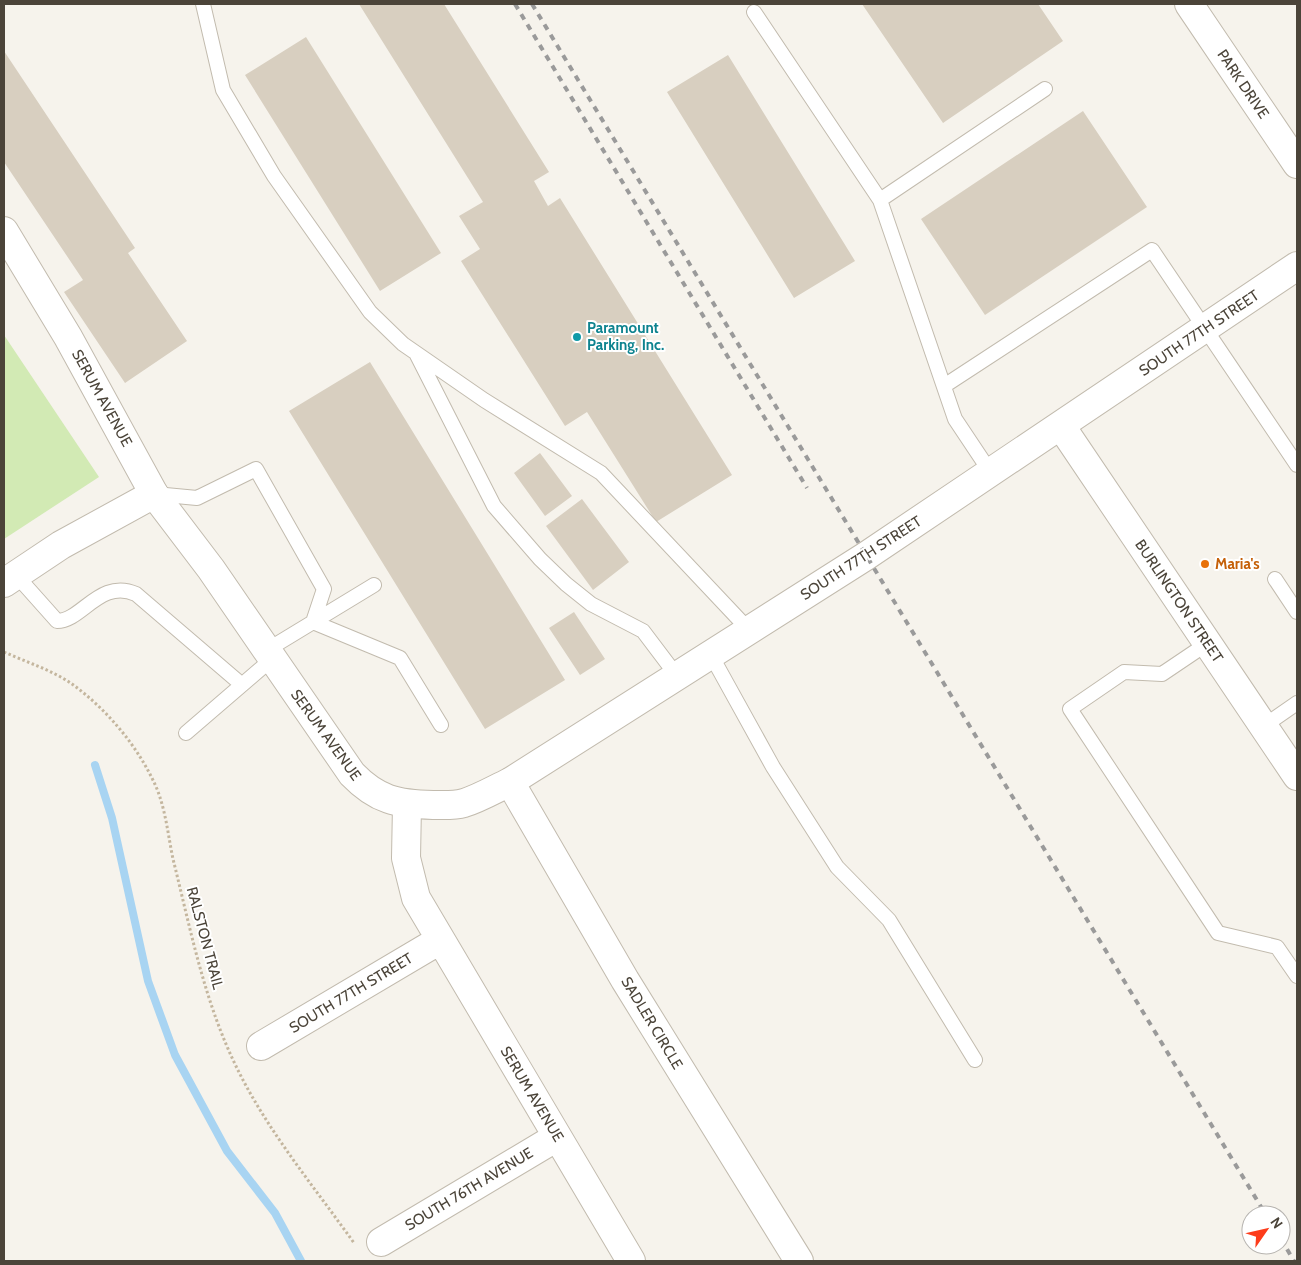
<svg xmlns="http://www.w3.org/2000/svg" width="1301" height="1265" font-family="Cabin,sans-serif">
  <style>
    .green { fill: #d2eab4 }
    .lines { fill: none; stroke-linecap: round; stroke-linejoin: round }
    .stream { stroke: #a8d4f2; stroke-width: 8 }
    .building { fill: #d8cfc0 }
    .service-casing { stroke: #c2bbae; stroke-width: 16 }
    .minor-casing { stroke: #c2bbae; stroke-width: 30 }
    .tertiary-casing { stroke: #c2bbae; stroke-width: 30 }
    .path { stroke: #c4b69e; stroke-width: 3; stroke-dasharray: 2.5 2.5; stroke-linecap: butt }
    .service { stroke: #fff; stroke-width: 14 }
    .minor { stroke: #fff; stroke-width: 28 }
    .tertiary { stroke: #fff; stroke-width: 28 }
    .rail { stroke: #9a9a9a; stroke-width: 4; stroke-dasharray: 6 6; stroke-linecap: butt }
    .culture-dot { fill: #0f9aa8; stroke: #fff; stroke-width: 2 }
    .food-dot { fill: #e8710a; stroke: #fff; stroke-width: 2 }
    .labels { text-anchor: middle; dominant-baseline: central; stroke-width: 4; stroke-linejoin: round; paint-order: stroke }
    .street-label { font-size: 15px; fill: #4b4439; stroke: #fff }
    .culture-label { font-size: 15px; font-weight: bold; fill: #0d838f; stroke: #fff; text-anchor: start }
    .food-label { font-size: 15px; font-weight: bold; fill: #c56008; stroke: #fff; text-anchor: start }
  </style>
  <rect width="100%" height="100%" fill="#f6f3ec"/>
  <path class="green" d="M4,335l95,142 -95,62z"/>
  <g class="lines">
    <path class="stream" d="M95,765l17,53 36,163 27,74 52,96 48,62 26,48"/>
  </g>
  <path class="building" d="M359,4h85l105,168 -15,9 14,25 12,-8 172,277 -76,47 -69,-110 -22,14 -104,-165 19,-12 -21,-33 24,-14z
    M862,4h176l25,37 -120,82z
    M306,37l135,216 -61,38 -135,-216z
    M4,51l131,197 -7,5 59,88 -62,42 -61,-91 19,-12 -79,-118z
    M728,55l127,206 -61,37 -127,-206z
    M1083,111l64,96 -162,108 -64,-96z
    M370,362l195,318 -80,49 -196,-318z
    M540,453l32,43 -27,20 -31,-43z
    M582,499l47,63 -36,28 -47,-64z
    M574,612l31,47 -25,16 -31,-47z"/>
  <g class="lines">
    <g class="service-casing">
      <path id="service" d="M203,4l20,86 51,86 96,136 33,32 81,56 117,73 148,157
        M754,12l126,188 75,219 36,54
        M880,200l165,-111
        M417,355l77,151 46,53 26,25 25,20 52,27 34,45
        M944,386l208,-136 145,215
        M155,494l42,4 59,-29 68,120 -11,33 87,36 41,67
        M16,575l41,46c25,0 43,-43 79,-27l105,90
        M1275,579l22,33
        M1208,643l-46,31 -38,-2 -54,37 148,224 59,14 20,29
        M267,650l107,-65
        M711,655l62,112 64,100 52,53 86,140
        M1264,726l33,-23
        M186,733l86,-74"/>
    </g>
    <g class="minor-casing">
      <path id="minor" d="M4,231l64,106 86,157
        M1061,426l236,350
        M510,782l115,198 174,281
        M407,805l-1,53 10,40 215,363
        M261,1046l179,-106
        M381,1242l176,-105"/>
    </g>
    <g class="tertiary-casing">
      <path id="tertiary" d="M1189,4l108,160
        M4,583l57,-38 93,-51 57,75 141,205c25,26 45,30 81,31 10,0 20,1 31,-2 16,-5 31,-14 46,-21l356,-226 431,-290"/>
    </g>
    <path class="path" d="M4,652c22,10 48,18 68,32 36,26 68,65 85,105 9,23 11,46 16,70 16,64 29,131 56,192 31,71 81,130 125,192"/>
    <use href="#service" class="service"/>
    <use href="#minor" class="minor"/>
    <use href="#tertiary" class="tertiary"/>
    <path class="rail" d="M515,4l292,484
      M532,4l734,1211
      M1281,1239l13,22"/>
  </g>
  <circle class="culture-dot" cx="577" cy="337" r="5"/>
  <circle class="food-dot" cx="1205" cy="564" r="5"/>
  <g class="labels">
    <g class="street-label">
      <text transform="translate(1243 84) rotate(56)">PARK DRIVE</text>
      <text transform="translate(1199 333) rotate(-34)">SOUTH 77TH STREET</text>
      <text transform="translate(102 398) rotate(61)">SERUM AVENUE</text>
      <text transform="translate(861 558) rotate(-33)">SOUTH 77TH STREET</text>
      <text transform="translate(1179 601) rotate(56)">BURLINGTON STREET</text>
      <text transform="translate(326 735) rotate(54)">SERUM AVENUE</text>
      <text transform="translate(205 938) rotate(75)">RALSTON TRAIL</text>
      <text transform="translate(351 993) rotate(-31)">SOUTH 77TH STREET</text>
      <text transform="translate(652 1023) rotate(59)">SADLER CIRCLE</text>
      <text transform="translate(532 1094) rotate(59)">SERUM AVENUE</text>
      <text transform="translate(469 1189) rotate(-31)">SOUTH 76TH AVENUE</text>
    </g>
    <g class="culture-label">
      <text x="587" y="328">Paramount<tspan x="587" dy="17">Parking, Inc.</tspan></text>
    </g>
    <g class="food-label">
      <text x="1215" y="564">Maria's</text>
    </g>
  </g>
  <rect width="1301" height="1265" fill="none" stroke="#4b4439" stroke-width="10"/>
  <g transform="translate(1266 1230) rotate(56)"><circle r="24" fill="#ffffff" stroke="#b7b4b0"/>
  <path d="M0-4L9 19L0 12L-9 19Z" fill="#fd3c1b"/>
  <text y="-8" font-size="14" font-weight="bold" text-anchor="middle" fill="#4b4439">N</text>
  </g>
</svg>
